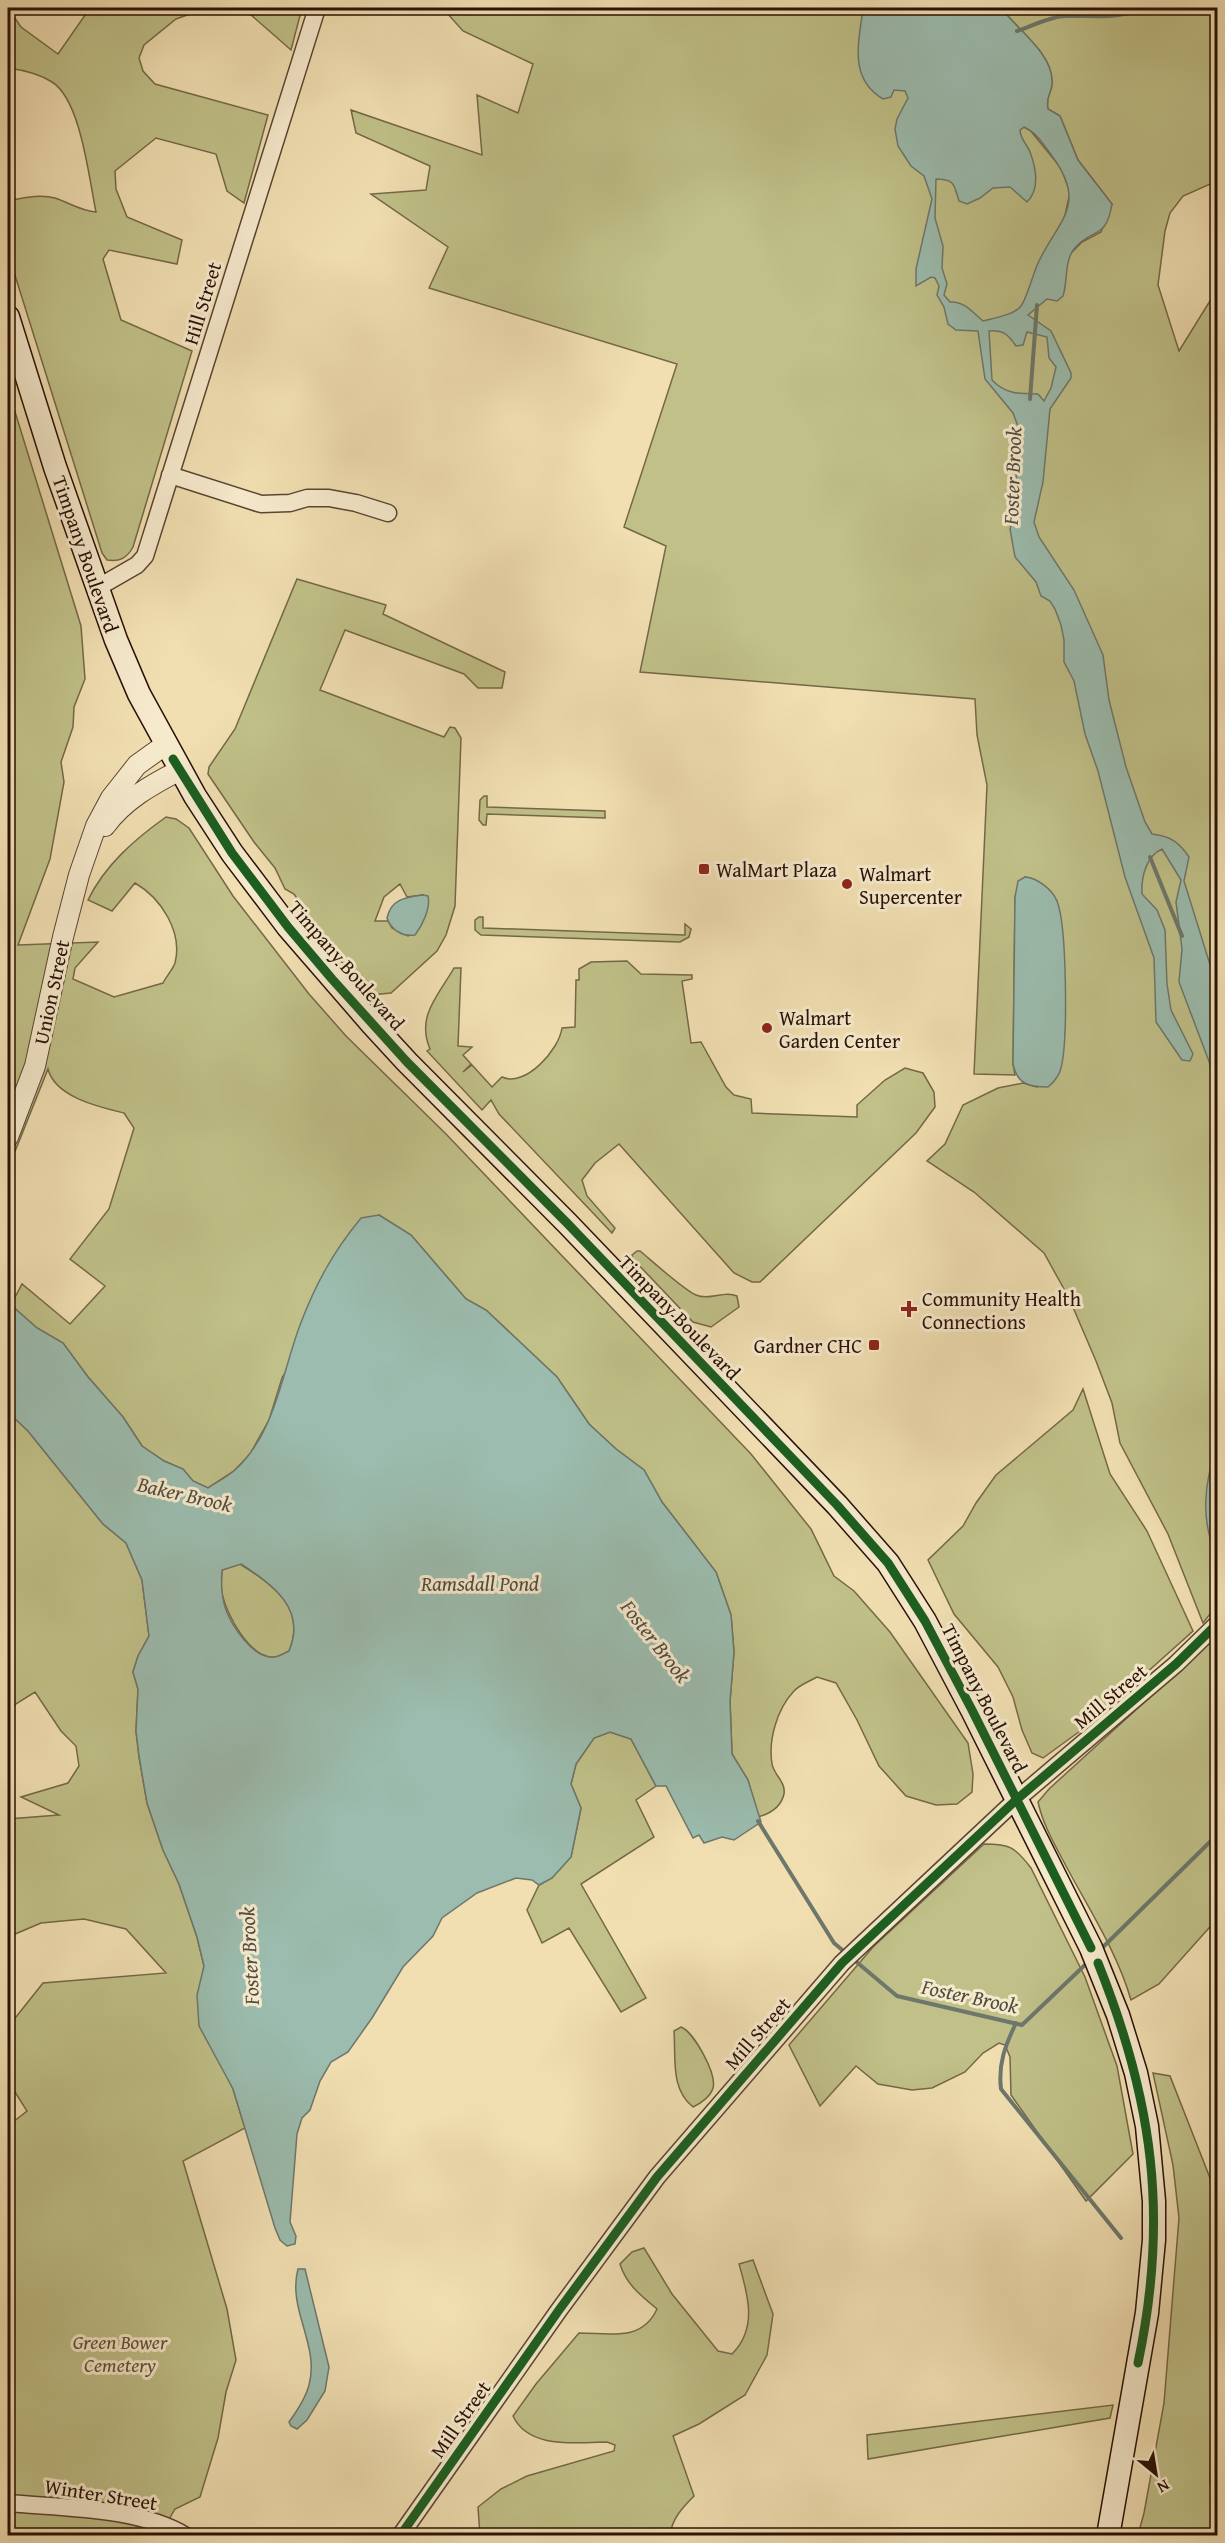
<svg xmlns="http://www.w3.org/2000/svg" width="1225" height="2543" font-family="'Gentium Book Plus',serif">
  <style>
    .green { fill: #c0c088; stroke: #746847; stroke-width: 1.5; fill-rule: evenodd }
    .water { fill: #9bbcae; stroke: #6d776b; stroke-width: 1.5; fill-rule: evenodd }
    .lines { fill: none; stroke-linecap: round; stroke-linejoin: round }
    .stream { stroke: #6d776b; stroke-width: 4 }
    .minor-casing { stroke: #5b4431; stroke-width: 19 }
    .tertiary-casing { stroke: #5b4431; stroke-width: 22 }
    .secondary-casing { stroke: #291006; stroke-width: 25 }
    .minor { stroke: #f6eacd; stroke-width: 16 }
    .tertiary { stroke: #f6eacd; stroke-width: 20 }
    .secondary { stroke: #f6eacd; stroke-width: 22 }
    .cycleway-casing { stroke: #f6eacd; stroke-width: 13 }
    .cycleway { stroke: #1b5e20; stroke-width: 9 }
    .poi-dot { fill: #8f2418; stroke: #f6eacd; stroke-width: 2 }
    .labels { text-anchor: middle; dominant-baseline: central; stroke-width: 6; stroke-linejoin: round; paint-order: stroke }
    .street-label { font-size: 20px; fill: #291006; stroke: #f6eacd }
    .poi-label { font-size: 20px; fill: #291006; stroke: #f6eacd; text-anchor: start }
    .park-label { font-size: 20px; font-style: italic; fill: #5e4e34; stroke: #f6eacd }
    .water-label { font-size: 21px; font-style: italic; fill: #514c41; stroke: #f6eacd }
  </style>
  <rect width="100%" height="100%" fill="#f1dfb2"/>
  <filter id="stains"><feTurbulence type="fractalNoise" baseFrequency=".00333" numOctaves="4"/><feColorMatrix values="0 0 0 0 .2 0 0 0 0 .09 0 0 0 0 .02 0 0 0 .5 -.17"/></filter>
  <radialGradient id="worn" r=".72"><stop offset=".6" stop-color="#630" stop-opacity="0"/><stop offset="1" stop-color="#630" stop-opacity=".3"/></radialGradient>
  <path class="green" d="M8,8l13,19 37,27 32,-46h117l-31,11 -32,26 -5,13 4,13 12,13 113,31 -24,88 -17,-12 -11,-37 -60,-16 -41,33 1,18 11,28 55,23 -5,24 -68,-14 -6,9 18,61 71,31 -59,196c-6,11 -13,15 -26,13l-5,-7 -94,-300v-54v2c16,-3 31,-7 47,-3 15,5 26,13 41,14 -7,-33 -15,-112 -44,-130 -14,-9 -29,-12 -44,-14z
    M233,8h69l-11,42 -40,-35z
    M445,8h418l-2,21 41,54 48,96 5,5 1,7 74,-38 -10,-17v-6l4,-3 6,3 31,38 9,24 -6,28 9,31 9,-9 19,-10 11,-28 -34,-44 -18,-44 -12,-7c-3,-14 5,-16 4,-28 0,-28 -35,-52 -51,-73h216v173l-34,15 -13,17 -5,18 -7,54 21,66 39,-63v1316l-15,19 -35,-89 -48,-91 -8,-40 -16,-42 -27,-63 -25,-45 -70,-61 -47,-31 18,-17 18,-39 35,-17 25,-5 14,4 27,-52 1,-52 -8,-82c-8,-12 -18,-23 -32,-24l-10,20 -2,167 2,11 -41,-1 13,-289 -10,-50 -2,-36 -335,-27 26,-126 -42,-19 53,-163 -248,-76 19,-41 -77,-53 55,-4 4,-24 -74,-33 -5,-23 131,45 -5,-60 41,18 15,-49 -70,-33 -17,-19z
    M8,389l73,237 4,53 -11,28 -1,20 -12,35 3,20 -14,77 -32,86 80,-3 -23,26 -2,11 41,18 49,-14c3,-6 10,-14 12,-20 8,-31 -14,-65 -40,-80l-23,28 -24,-11c17,-35 47,-61 78,-83l10,2 13,9 44,68 76,98 37,42 100,98 305,320 60,75 23,47 20,15 36,41 78,111 5,31 -1,18 -15,12 -21,1 -30,-9 -27,-30 -22,-46 -21,-37 -19,-6c-7,4 -18,8 -23,14 -17,18 -26,49 -22,73 2,11 14,18 12,30 -3,13 -15,20 -26,23l-10,-37 -16,-26 -2,-53 4,-49 -3,-37 -15,-43 -54,-70 -18,-32 -28,-21 -27,-25 -32,-47 -71,-67 -20,-11 -55,-64 -32,-20 -97,163 -13,42 -19,34 -16,17 -26,17 -15,-7 -10,-12 -19,-8 -22,-15 -19,-29 -35,-40 -25,-34 -26,-15 -26,-23 11,-21 48,40 35,-38 -35,-27 39,-50 25,-81 -10,-15c-25,-6 -69,-16 -76,-44l-40,100z
    M297,579l89,26 -3,9 122,58 -3,16h-24l-14,-14 -119,-44 -25,60 124,47 6,-10 5,1 6,10 -6,168 -9,29 -9,16 -46,42 -20,2 -18,-14 -8,-9 4,-4 -11,-9 -44,-65 -9,-5 -10,-21 -21,-26 -46,-68 1,-7 26,-38zM400,884l7,13 16,-2 -15,41 -16,-8 -4,-7h-13l9,-24z
    M484,796h3v11l118,4v7l-118,-4 -1,11h-3l-4,-5 1,-20z
    M479,917h4v11l202,7v-11l6,5 -2,8 -9,5 -199,-7 -6,-5v-10z
    M627,961l14,13 51,1v4l-10,2 9,62 10,-1 25,45 8,8 17,4 1,14 105,4v-12l28,-25 20,-12 18,5 11,19 1,15 -19,26 -156,149h-8l-18,-9 -115,-129 -24,19 -13,17 5,16 28,32 -3,5 -113,-119 -8,-14 -9,10 -55,-59 3,-2c-14,-33 8,-53 24,-81h7l-3,78 14,1 -9,8 8,9 -8,8 9,-7 20,22 10,-10c23,11 57,-27 60,-49l13,-1 1,-47h3v-11l12,-7z
    M637,1251h3c12,10 44,39 56,44 14,6 28,-5 41,1l2,11 -28,20 -18,-5 -60,-63 -1,-4z
    M1083,1389l27,85 37,57 46,100 -106,95 -44,32 -11,-5 -10,-23 -9,-33 -15,-30 -44,-53 -26,-54 35,-34 13,-23 20,-28 77,-65z
    M8,1412l20,19 75,93 23,19 16,37 7,56 -11,20 -5,16 5,17 -2,42 3,26 8,46 16,47 16,34 18,53 7,29 -2,12 16,80 15,31 12,39 -62,33 44,148 9,51 -10,32 -8,46 -18,59 -25,12 -15,26h-152v-409l19,-15 -19,-30v-54l35,-44 123,-10 -40,-44 -42,-10 -43,4 -33,14v-118l51,-4 -38,-18 47,-14 11,-17 -3,-20 -15,-15 -26,-39 -27,17z
    M240,1564c33,21 67,44 49,87 -4,2 -9,5 -13,6 -26,3 -50,-43 -54,-64 -2,-7 0,-15 0,-23z
    M1217,1636v283l-58,65 -28,16c-14,-48 -42,-91 -65,-134 -11,-21 -23,-41 -28,-64l11,-13z
    M610,1732l21,7 25,47 -20,14 18,37 -73,47 65,114 -25,14 -52,-84 -27,15 -15,-33 12,-25 13,-7 19,-21 10,-49 -10,-24 5,-20 18,-26z
    M984,1844c26,0 31,3 47,24l54,109 32,89 16,88 -47,47 -75,-106 -1,-38 -5,-12 -6,-2 -16,10 -18,19 -33,16 -20,2 -34,-6 -22,-18 -36,40 -31,-61 84,-98z
    M681,2027c13,5 36,47 32,61 -2,8 -13,16 -20,19 -23,-18 -17,-50 -19,-76z
    M1153,2073l17,3 40,102 7,55 1,185 -7,-1 -1,67 7,-1v52h-79l6,-22 20,-110 15,-185 -6,-53z
    M644,2248l28,46 46,57 14,3c26,-26 16,-59 7,-90l14,-4 20,54 -6,41 -22,40 -46,29 -26,12 21,60c-12,12 -22,23 -24,39h-190l-2,-28 23,-18 26,-13 87,-25 1,-6 -8,-3c-30,0 -78,8 -94,-26l23,-32 43,-51c31,0 63,9 78,-24 -16,-13 -31,-25 -37,-45l12,-12z
    M1113,2405l-3,13 -242,41 -1,-24z"/>
  <path class="water" d="M863,8h138c16,21 51,45 51,73 1,12 -7,14 -4,28l12,7 18,44 34,44c-6,37 -20,23 -38,45 -10,13 -6,32 -11,47l-6,5 -10,-2 -19,16 23,16 20,42v5l-21,31 -7,73 -9,40 5,15 35,53 29,65 6,45 17,67 19,55 7,12c18,2 27,8 37,23l-5,24 33,106v224l-7,-52 3,-79 -3,-16 -31,-82 3,-33 -6,-47 5,-22 -19,-31c-16,7 -21,29 -20,45l15,16 8,20 2,54 4,26 22,44 -3,7 -8,-1 -26,-38 -2,-64 -29,-81 -27,-106 -13,-37 -11,-53 -10,-19v-22l-3,-15 -6,-16 -5,-8 -9,-5 -5,-14 -21,-25 -5,-28 4,-15 5,-85 -6,-16 -28,-34 -7,-48 -22,-1 -8,-6 -4,-17 -7,-12 2,-9 -4,-8 -4,-1 -15,9v-17l16,-70 -8,-23 -13,-10 -13,-20 -3,-17 2,-10 11,-21 -3,-7 -11,-1 -3,7 -8,2c-35,-21 -24,-57 -20,-91zM1024,127c13,6 20,18 28,29 36,49 7,63 -14,107 -5,11 -11,35 -17,43 -7,9 -27,12 -38,15 -10,-8 -18,-20 -33,-19l-6,-7 3,-11 -5,-16 1,-22 -8,-28 1,-39c19,0 18,6 23,22l8,3 13,-6 13,-10 17,-1 17,15c13,-13 9,-34 3,-50 -3,-8 -10,-13 -10,-22zM989,331c14,-1 19,3 27,15l7,-1 4,-13 20,5 2,21 7,9 -5,21 -7,13 -6,-7c-19,0 -33,0 -46,-14z
    M1025,877c12,1 27,12 32,24 10,25 11,140 4,167 -2,9 -7,14 -13,19 -19,0 -31,-3 -35,-23l2,-167 3,-16z
    M423,895l5,1c3,12 -6,30 -13,39 -12,2 -24,-5 -28,-17 4,-19 19,-21 36,-23z
    M379,1215l32,20 55,64 20,11 71,67 32,47 27,25 28,21 18,32 54,70 15,43 3,37 -4,49 2,53 16,26 13,42 -27,18 -12,-3 -18,6 -5,-8 -6,3 -27,-52h-10l-25,-47 -21,-7 -16,6 -18,26 -5,20 10,24 -10,49 -19,21 -13,7 -7,-5 -16,-2 -39,15 -35,25 -9,18 -30,31 -31,51 -24,34 -17,10 -11,19 -10,29 -8,8 -5,16 -7,88 6,14 -1,8 -8,2 -7,-6 -5,-12 -42,-139 -34,-63 -2,-31 7,-29 -7,-29 -18,-53 -16,-34 -16,-47 -8,-47 -3,-25 2,-42 -5,-17 5,-16 11,-20 -7,-56 -16,-37 -23,-19 -75,-93 -20,-19v-106l3,-1 26,23 26,15 25,34 35,40 19,29 22,15 19,8 10,12 15,7c9,-6 19,-11 27,-18 40,-36 47,-97 65,-145 16,-42 33,-73 61,-107zM241,1564c32,21 66,45 48,87 -4,2 -9,5 -14,6 -22,3 -44,-32 -50,-50 -4,-13 -4,-24 -3,-37z
    M1217,1448v108c-17,-35 -13,-74 0,-108z
    M298,2269h7l24,98 -4,24 -18,29 -10,9 -6,-3 -2,-4c8,-11 17,-25 20,-37 11,-40 -22,-76 -11,-116z"/>
  <g class="lines">
    <path class="stream" d="M1017,31c15,-5 34,-15 49,-15 28,-1 51,4 78,-8
      M1030,399l7,-94
      M1150,857l32,79
      M758,1821l76,122 13,11
      M1100,1950l118,-116
      M853,1959l44,37 125,29 66,-63
      M1016,2023c-11,23 -18,41 -15,66l120,149"/>
    <g class="minor-casing">
      <path id="minor" d="M170,475l91,29 29,-1 17,-5h22l27,5 32,10
        M97,588l40,-23 8,-9 172,-548
        M8,2503c54,5 131,4 178,33
        M400,2536l159,-226 98,-133 185,-214 174,-163 160,-136 42,-41"/>
    </g>
    <g class="tertiary-casing">
      <path id="tertiary" d="M105,826c19,-26 46,-41 75,-56
        M8,1137l27,-71 28,-129 16,-62 17,-49 15,-28 26,-33 28,-20"/>
    </g>
    <g class="secondary-casing">
      <path id="secondary" d="M8,317l47,150 61,173 23,54 56,102 37,57 56,74 84,97 35,38 160,161 270,282 51,58 37,58 47,89 119,238 27,67 18,58 11,53 7,75v39l-7,73 -39,223"/>
    </g>
    <use href="#minor" class="minor"/>
    <use href="#tertiary" class="tertiary"/>
    <use href="#secondary" class="secondary"/>
    <g class="cycleway-casing">
      <path id="cycleway" d="M173,759l59,94 56,74 44,52 75,83 160,161 270,282 51,58 37,58 47,89 119,238
        M1098,1963c55,137 71,254 40,400
        M400,2536l159,-226 98,-133 185,-214 174,-163 160,-136 42,-41"/>
    </g>
    <use href="#cycleway" class="cycleway"/>
  </g>
  <g class="poi-dot">
    <rect x="698" y="863" width="12" height="12" rx="3"/>
    <circle cx="847" cy="884" r="6"/>
    <circle cx="767" cy="1028" r="6"/>
    <path d="M906 1300h6v6h6v6h-6v6h-6v-6h-6v-6h6z"/>
    <rect x="868" y="1339" width="12" height="12" rx="3"/>
  </g>
  <g class="labels">
    <g class="street-label">
      <text transform="translate(202 303) rotate(-73)">Hill Street</text>
      <text transform="translate(86 554) rotate(71)">Timpany Boulevard</text>
      <text transform="translate(347 965) rotate(49)">Timpany Boulevard</text>
      <text transform="translate(51 992) rotate(-78)">Union Street</text>
      <text transform="translate(680 1317) rotate(46)">Timpany Boulevard</text>
      <text transform="translate(1110 1696) rotate(-40)">Mill Street</text>
      <text transform="translate(985 1698) rotate(63)">Timpany Boulevard</text>
      <text transform="translate(757 2033) rotate(-49)">Mill Street</text>
      <text transform="translate(460 2419) rotate(-55)">Mill Street</text>
      <text transform="translate(101 2494) rotate(9)">Winter Street</text>
    </g>
    <g class="poi-label">
      <text x="716" y="869">WalMart Plaza</text>
      <text x="859" y="873">Walmart<tspan x="859" dy="23">Supercenter</tspan></text>
      <text x="779" y="1017">Walmart<tspan x="779" dy="23">Garden Center</tspan></text>
      <text x="922" y="1298">Community Health<tspan x="922" dy="23">Connections</tspan></text>
      <text x="862" y="1345" text-anchor="end">Gardner CHC</text>
    </g>
    <g class="park-label">
      <text x="120" y="2341">Green Bower<tspan x="120" dy="23">Cemetery</tspan></text>
    </g>
    <g class="water-label">
      <text transform="translate(1012 476) rotate(-88)">Foster Brook</text>
      <text transform="translate(185 1494) rotate(13)">Baker Brook</text>
      <text x="480" y="1583">Ramsdall Pond</text>
      <text transform="translate(656 1641) rotate(52)">Foster Brook</text>
      <text transform="translate(249 1956) rotate(-93)">Foster Brook</text>
      <text transform="translate(970 1996) rotate(12)">Foster Brook</text>
    </g>
  </g>
  <rect width="1225" height="2543" fill="none" stroke="#f1dfb2" stroke-width="30"/>
  <rect x="9" y="9" width="1207" height="2525" fill="none" stroke="#291006" stroke-width="3"/>
  <rect x="15" y="15" width="1195" height="2513" fill="none" stroke="#291006" stroke-width="1.5"/>
  <g transform="translate(1156 2474) rotate(150)" stroke="#f6eacd" stroke-width="4.5" paint-order="stroke">
  <path d="M0-4.5L10 22L0 15L-10 22Z" fill="#291006"/>
  <text y="-9" font-size="16" font-weight="bold" text-anchor="middle" fill="#291006">N</text>
  </g>
  <rect width="100%" height="100%" filter="url(#stains)"/>
  <rect width="100%" height="100%" fill="url(#worn)"/>
</svg>
